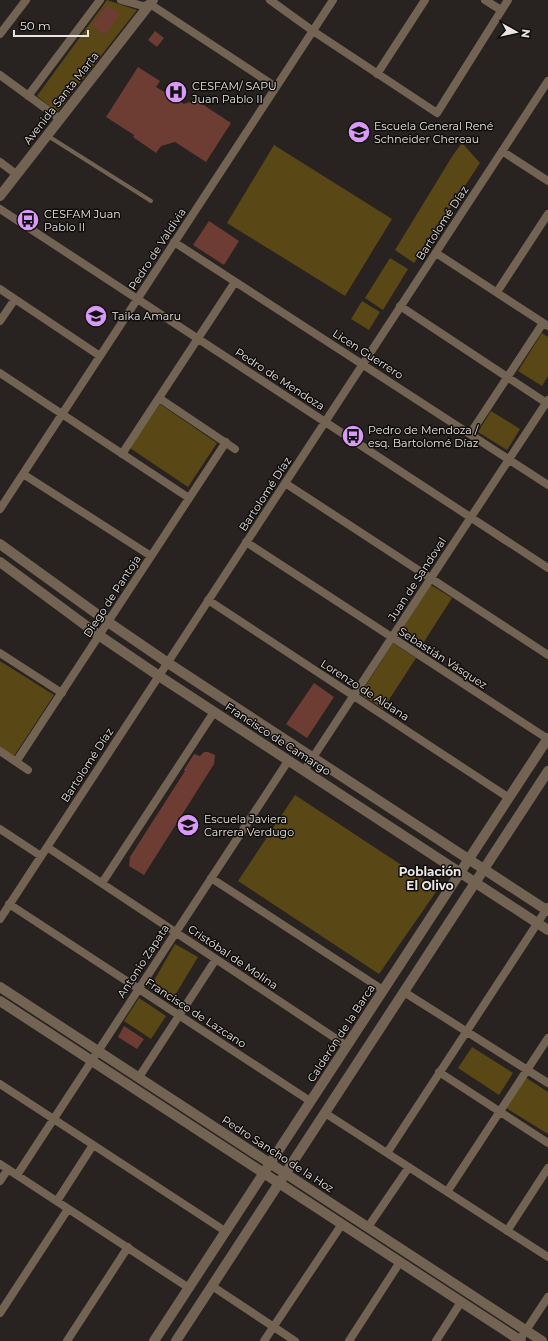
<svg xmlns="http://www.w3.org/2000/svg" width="548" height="1341" font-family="Montserrat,sans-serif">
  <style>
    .green { fill: #594716 }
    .building { fill: #6d3c33 }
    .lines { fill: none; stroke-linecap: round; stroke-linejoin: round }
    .service { stroke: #736353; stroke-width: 4 }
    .minor { stroke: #736353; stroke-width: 8 }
    .tertiary { stroke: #736353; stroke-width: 10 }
    .labels { text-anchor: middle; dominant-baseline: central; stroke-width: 3; stroke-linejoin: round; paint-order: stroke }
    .poi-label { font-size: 11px; fill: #e9e5e3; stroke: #0f0d0c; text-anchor: start }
    .street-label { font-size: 11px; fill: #e9e5e3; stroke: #0f0d0c }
    .neighbourhood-label { font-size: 12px; font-weight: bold; fill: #e9e5e3; stroke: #0f0d0c }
  </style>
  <rect width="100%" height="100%" fill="#282320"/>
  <path class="green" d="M107,0l30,10 -80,102 -20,-16z
    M462,143l18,20 -66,100 -19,-13 58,-95z
    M274,145l118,74 -47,77 -118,-73z
    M390,258l18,11 -25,41 -18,-12z
    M362,301l18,11 -11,18 -18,-11z
    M542,333l6,4v39l-6,10 -24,-15z
    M160,404l57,39 -29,44 -58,-39z
    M491,411l29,18 -13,21 -29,-18z
    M428,583l24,15 -30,47 -23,-15z
    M393,643l23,15 -33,51 -23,-15z
    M0,661l54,34 -40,61 -14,-9z
    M295,795l143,94 -59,85 -141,-93z
    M175,944l23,13 -24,40 -22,-13z
    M139,998l27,18 -15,23 -27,-18z
    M472,1047l41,26 -14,22 -41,-27z
    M525,1077l23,15v42l-42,-26z"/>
  <path class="building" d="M107,5l13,9 -15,21 -13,-10z
    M155,31l9,7 -7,9 -9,-7z
    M138,67l22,14 -4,6 28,17 12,-4 35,23 -25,39 -31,-20 -14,4 -5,7 -23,-16 1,-2 -28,-18z
    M209,221l30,20 -15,24 -31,-20z
    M314,683l20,14 -27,41 -21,-14z
    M204,752h4l7,3 -1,9 -70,111 -15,-9 1,-9 55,-86 -1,-1 10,-16 6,2z
    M124,1026l20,13 -7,10 -19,-12z"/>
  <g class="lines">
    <path class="service" d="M48,136l103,65"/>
    <path class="minor" d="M121,0l22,6 7,-2 126,83
      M270,0l43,31 124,82 71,-113
      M485,0l16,10
      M0,34l26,-34
      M377,74l48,-74
      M0,75l60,44
      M28,96l72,-96
      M502,151l46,30
      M0,162l16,12
      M0,209l548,359
      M174,242l374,243
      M436,253l112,73
      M0,289l100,67
      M497,292l51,-78
      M400,306l148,98
      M0,321l15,-22
      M0,373l189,125
      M159,398l76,51
      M470,434l73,-111
      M122,454l113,-172
      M23,474l128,82
      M285,483l263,172
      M0,509l333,-509
      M246,542l302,197
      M208,600l301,198
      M0,653l62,40
      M0,751l28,19
      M16,762l210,-320
      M304,771l244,-371
      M0,829l41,27
      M47,847l300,199
      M211,878l172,112
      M102,883l112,-171
      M9,904l301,197
      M0,919l548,-838
      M404,992l144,91
      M439,1072l109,71
      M139,1077l77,-118
      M0,1084l225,147
      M325,1113l223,144
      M387,1153l161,-246
      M0,1164l189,124
      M17,1175l271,-414
      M0,1181l8,-12
      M447,1192l101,-154
      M57,1201l36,-56
      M368,1227l41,-60
      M507,1231l41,-63
      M212,1286l83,55
      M0,1313l68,-104
      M67,1341l61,-94
      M264,1341l78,-117
      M349,1341l51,-79
      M436,1341l25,-39
      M519,1341l29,-44"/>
    <path class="tertiary" d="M0,196l153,-196
      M0,544l108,78 60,41 380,248
      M0,562l100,74 59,40 389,254
      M0,987l542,354
      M0,1001l521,340
      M154,1341l394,-603
      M176,1341l372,-570"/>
  </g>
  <defs>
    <g id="hospital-disc" transform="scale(1.15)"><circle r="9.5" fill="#d99af7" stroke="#0f0d0c"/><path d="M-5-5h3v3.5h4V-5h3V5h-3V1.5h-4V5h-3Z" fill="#111"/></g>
    <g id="school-disc" transform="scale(1.15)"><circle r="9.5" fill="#d99af7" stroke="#0f0d0c"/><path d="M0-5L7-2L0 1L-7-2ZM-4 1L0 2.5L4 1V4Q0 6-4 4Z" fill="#111"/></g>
    <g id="bus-disc" transform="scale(1.15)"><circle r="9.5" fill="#d99af7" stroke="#0f0d0c"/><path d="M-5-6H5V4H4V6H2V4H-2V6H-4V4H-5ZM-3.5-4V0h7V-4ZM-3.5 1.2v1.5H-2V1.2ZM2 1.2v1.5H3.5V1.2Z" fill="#111"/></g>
  </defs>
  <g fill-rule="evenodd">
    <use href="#hospital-disc" x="176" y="92"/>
    <use href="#school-disc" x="359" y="132"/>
    <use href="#bus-disc" x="28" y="220"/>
    <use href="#school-disc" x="96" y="316"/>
    <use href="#bus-disc" x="353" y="436"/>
    <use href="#school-disc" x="188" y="825"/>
  </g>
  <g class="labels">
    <g class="poi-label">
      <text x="192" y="86">CESFAM/ SAPU<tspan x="192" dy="13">Juan Pablo II</tspan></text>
      <text x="374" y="126">Escuela General René<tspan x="374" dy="13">Schneider Chereau</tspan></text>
      <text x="44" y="214">CESFAM Juan<tspan x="44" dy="13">Pablo II</tspan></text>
      <text x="112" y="316">Taika Amaru</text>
      <text x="368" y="430">Pedro de Mendoza /<tspan x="368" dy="13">esq. Bartolomé Díaz</tspan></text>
      <text x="204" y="819">Escuela Javiera<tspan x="204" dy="13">Carrera Verdugo</tspan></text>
    </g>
    <g class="street-label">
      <text transform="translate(61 98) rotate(-52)">Avenida Santa Marta</text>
      <text transform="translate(442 223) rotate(-57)">Bartolomé Díaz</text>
      <text transform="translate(157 249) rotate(-57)">Pedro de Valdivia</text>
      <text transform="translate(368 354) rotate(33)">Licen Guerrero</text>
      <text transform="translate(280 379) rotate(33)">Pedro de Mendoza</text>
      <text transform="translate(265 494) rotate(-57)">Bartolomé Díaz</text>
      <text transform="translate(417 579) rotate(-57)">Juan de Sandoval</text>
      <text transform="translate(112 596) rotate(-57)">Diego de Pantoja</text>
      <text transform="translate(443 658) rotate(33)">Sebastián Vásquez</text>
      <text transform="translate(365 690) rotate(33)">Lorenzo de Aldana</text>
      <text transform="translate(278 739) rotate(33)">Francisco de Camargo</text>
      <text transform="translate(87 765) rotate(-57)">Bartolomé Díaz</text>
      <text transform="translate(233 957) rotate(34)">Cristóbal de Molina</text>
      <text transform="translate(143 961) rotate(-57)">Antonio Zapata</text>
      <text transform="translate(196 1013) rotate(33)">Francisco de Lazcano</text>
      <text transform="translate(341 1033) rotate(-57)">Calderón de la Barca</text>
      <text transform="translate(278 1154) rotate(33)">Pedro Sancho de la Hoz</text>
    </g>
    <g class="neighbourhood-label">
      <text x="430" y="871">Población<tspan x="430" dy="14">El Olivo</tspan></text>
    </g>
  </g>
  <g transform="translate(516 32) rotate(98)" stroke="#0f0d0c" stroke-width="3" paint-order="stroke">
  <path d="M0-3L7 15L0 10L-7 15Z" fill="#e9e5e3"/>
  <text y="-6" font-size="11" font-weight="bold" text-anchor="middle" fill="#e9e5e3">N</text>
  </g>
  <path d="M14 30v6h74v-6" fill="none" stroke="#e9e5e3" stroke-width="2"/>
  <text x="20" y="30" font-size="12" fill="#e9e5e3" stroke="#0f0d0c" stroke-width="3" paint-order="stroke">50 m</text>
</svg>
